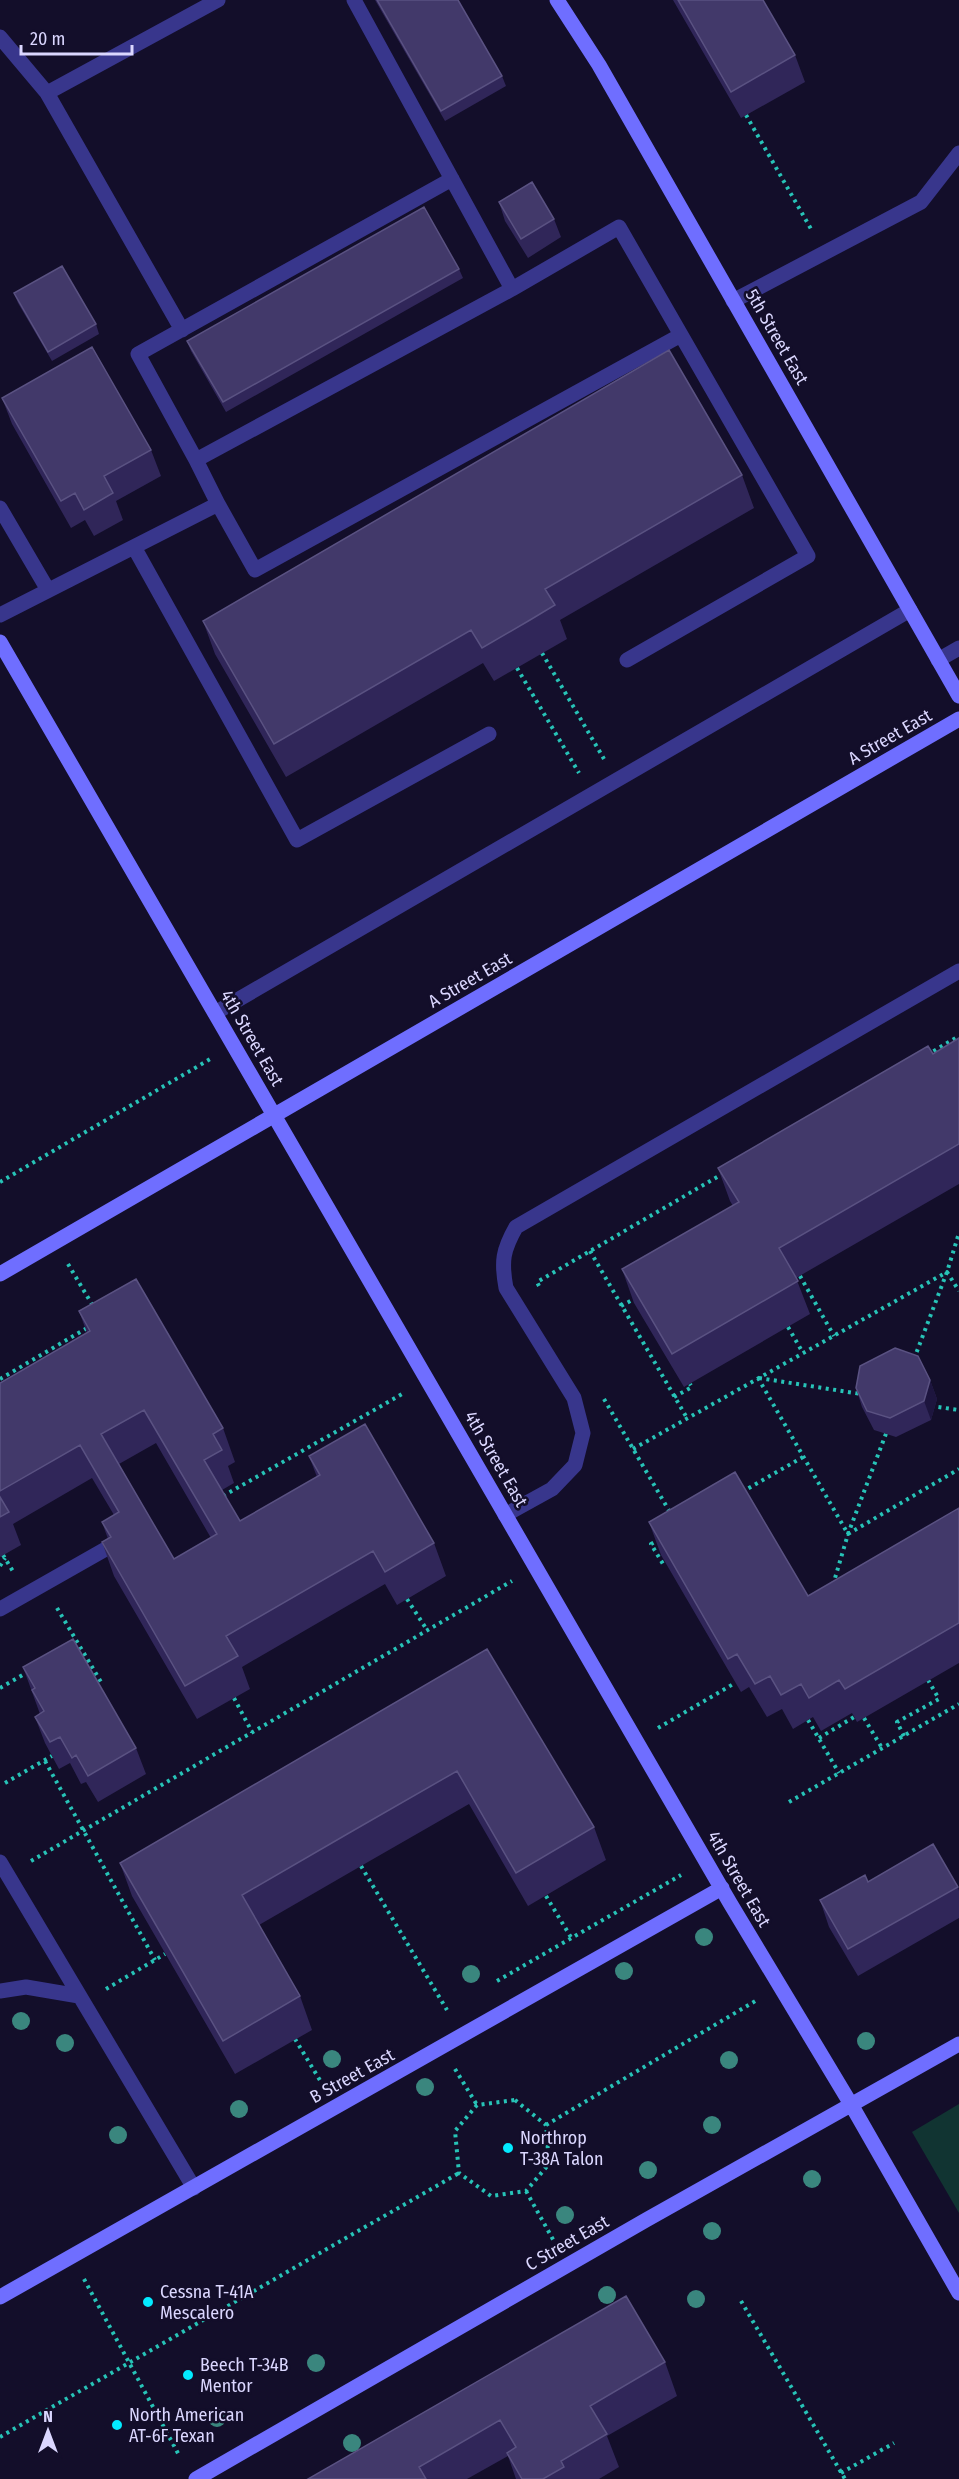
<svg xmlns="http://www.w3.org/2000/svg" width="959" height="2479" font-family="'Fira Sans Condensed',sans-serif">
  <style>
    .green { fill: #113432 }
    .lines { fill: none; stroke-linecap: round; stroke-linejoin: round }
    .path { stroke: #27c3b7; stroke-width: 4; stroke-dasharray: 3 4.5; stroke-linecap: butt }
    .lane { stroke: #38368c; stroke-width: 15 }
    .secondary { stroke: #6f6eff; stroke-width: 15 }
    .tree { fill: #3a867e }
    .wall { fill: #302659; fill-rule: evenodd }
    .shaded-wall { fill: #1d153e }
    .building { fill: #42396a; stroke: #5a5282; stroke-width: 1.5; fill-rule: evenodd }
    .poi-dot { fill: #03eaff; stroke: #130e2a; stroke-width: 2 }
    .labels { text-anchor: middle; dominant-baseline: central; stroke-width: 5; stroke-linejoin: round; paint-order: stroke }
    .street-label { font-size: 18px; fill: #dbd7ff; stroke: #130e2a }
    .poi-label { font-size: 18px; fill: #dbd7ff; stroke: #130e2a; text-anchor: start }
  </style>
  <rect width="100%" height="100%" fill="#130e2a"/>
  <path class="green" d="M959,2104v109l-47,-81z"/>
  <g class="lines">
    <path class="path" d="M746,115l65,114
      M542,653l62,106
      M517,668l62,105
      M927,1055l32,-19
      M0,1182l212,-124
      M590,1251l97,167
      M68,1264l25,42
      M800,1276l34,60
      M539,1286l-2,-4 187,-109
      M621,1306l17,-9
      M788,1327l15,26
      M914,1359l33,-87 12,-39
      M758,1378l90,156 111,-65
      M759,1378l102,16
      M0,1379l87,-51
      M674,1397l18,-10 -2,-3
      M604,1399l67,115
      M931,1406l28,4
      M633,1449l314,-177 12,19
      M742,1492l61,-35
      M223,1496l181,-103
      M660,1539l-9,5 12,20 2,-1
      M3,1555l11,18
      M0,1566l5,-8
      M833,1585l15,-51 39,-103
      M407,1599l20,31
      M57,1608l44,74
      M0,1688l28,-16
      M234,1698l18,34
      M864,1718l18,30
      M808,1720l31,53
      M658,1728l77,-45
      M904,1736l-7,-14 42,-23 -11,-19
      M819,1738l35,-21
      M45,1761l110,199
      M5,1783l47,-27
      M789,1802l170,-98
      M31,1861l481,-280
      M361,1866l86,144
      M546,1896l26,43
      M497,1981l184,-106
      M106,1989l59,-35
      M295,2039l26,43
      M455,2069l22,36
      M515,2100l31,25 3,39 -23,27 -35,5 -32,-23 -4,-42 22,-26z
      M546,2125l211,-125
      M526,2191l29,52
      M84,2279l96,178
      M741,2301l104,178
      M0,2437l459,-264
      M841,2473l53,-30"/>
    <path class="lane" d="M0,37l47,56
      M512,289l107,-62 189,329 -181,104
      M733,301l188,-99 38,-49
      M182,330l-135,-237 171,-93
      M196,460l-58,-106 314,-175
      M218,504l37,66 426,-235
      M0,508l48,82
      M134,547l163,293 192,-106
      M0,615l218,-111 -22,-44 316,-171 -158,-289
      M938,660l21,-12
      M215,1013l695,-403
      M505,1515l47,-26 23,-24 8,-32 -9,-35 -68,-110c-5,-27 -3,-38 10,-61l443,-256
      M0,1609l118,-67
      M0,1862l194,326
      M0,1991l26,-4 53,9"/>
    <path class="secondary" d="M557,0l42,65 360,631
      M0,642l730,1261 122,203 107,187
      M0,1274l959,-555
      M0,2297l722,-409
      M196,2479l450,-259 313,-176"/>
  </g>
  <g class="tree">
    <circle cx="704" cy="1937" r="9"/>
    <circle cx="624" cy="1971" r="9"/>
    <circle cx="471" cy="1974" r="9"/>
    <circle cx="21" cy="2021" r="9"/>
    <circle cx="866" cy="2041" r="9"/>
    <circle cx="65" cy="2043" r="9"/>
    <circle cx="332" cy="2059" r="9"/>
    <circle cx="729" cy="2060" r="9"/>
    <circle cx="425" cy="2087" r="9"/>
    <circle cx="239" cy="2109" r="9"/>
    <circle cx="712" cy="2125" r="9"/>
    <circle cx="118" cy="2135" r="9"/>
    <circle cx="648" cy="2170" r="9"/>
    <circle cx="812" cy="2179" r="9"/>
    <circle cx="565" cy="2215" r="9"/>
    <circle cx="712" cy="2231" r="9"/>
    <circle cx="607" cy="2295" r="9"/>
    <circle cx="696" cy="2299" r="9"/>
    <circle cx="316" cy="2363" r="9"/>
    <circle cx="217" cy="2418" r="9"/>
    <circle cx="352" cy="2443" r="9"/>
  </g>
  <path class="wall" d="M375,0h83l44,76 4,10 -61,35z
    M673,0h90l32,55 10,27 -64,36z
    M499,202l55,17 7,18 -33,21 -23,-37z
    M459,269l4,9 -237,134 -35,-61 -4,-10z
    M14,293l82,31 3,10 -47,27 -34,-58z
    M2,398l149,52 10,26 -45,25 7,19 -29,16 -9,-16 -14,8 -59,-104z
    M742,475l12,33 -194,112 7,19 -73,42 -11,-18 -197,114 -71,-123 -12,-33z
    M959,1038v146l-163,94 14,36 -126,73 -50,-84 -12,-34 111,-63 -3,-5 -12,-33 215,-114z
    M79,1311l144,117 12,34 -7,4 6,17 -12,7 18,31 77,-44 -8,-21 125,87 12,33 -49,29 -12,-21 -143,83 8,22 -53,30 -83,-143 -12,-34 6,-3 -6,-17 12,-7 -22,-37 -79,46 8,21 -21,12v-174l87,-50zM156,1443l55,95 -37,21 -55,-95z
    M930,1380l7,19 -6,21 -35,17 -22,-7 -12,-23 -6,-19z
    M959,1508v155l-102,59 -5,-9 -31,18 -8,-14 -20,12 -11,-20 -15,8 -18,-30 -8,5 -80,-137 -12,-33 159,74z
    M487,1649l107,178 12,33 -78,46 -59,-102 -108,62 -102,59 41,71 12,34 -77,44 -103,-178 -12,-33z
    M23,1667l113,81 10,26 -48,28 -12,-20 -5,2 -11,-21 -11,6 -14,-26 -10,-26 5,-3z
    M868,1882l90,5 1,4v27l-101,58 -29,-49 -9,-27z
    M665,2362l12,34 -70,40 12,31 -20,12h-83l-8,-23 -41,23h-159z"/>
  <path class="shaded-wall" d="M930,1380l7,19 -6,21 -7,-19z"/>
  <path class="building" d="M377,0h81l44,76 -61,35z
    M678,0h85l32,55 -64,37z
    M532,182l22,37 -33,20 -22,-37z
    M424,207l35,62 -236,133 -36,-61z
    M62,266l34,58 -48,28 -34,-59z
    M92,347l59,103 -47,26 9,17 -29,17 -9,-17 -14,8 -59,-103z
    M669,350l73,125 -197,114 10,16 -25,15 -48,28 -11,-18 -197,114 -71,-123z
    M959,1038v106l-180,104 19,33 -126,73 -50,-85 117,-67 -21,-34 210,-122 5,8z
    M136,1279l87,149 -10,6 9,16 -18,10 36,61 80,-46 -11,-19 56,-32 69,119 -49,29 -12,-21 -147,85 12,20 -53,30 -83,-144 9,-5 -9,-15 17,-10 -39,-67 -80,46v-108l90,-52 -11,-20zM144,1410l73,124 -43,25 -73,-125z
    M895,1348l23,8 12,24 -6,21 -34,17 -23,-7 -11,-23 4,-22z
    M735,1472l73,124 151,-88v115l-114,66 -6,-9 -30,18 -8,-14 -20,11 -11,-19 -15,8 -18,-30 -9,5 -79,-137z
    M0,1497l9,15 -9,5z
    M73,1639l63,109 -48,28 -12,-21 -4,3 -12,-21 -10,5 -15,-25 9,-6 -12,-21 3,-2 -12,-21z
    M487,1649l107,178 -78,46 -59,-102 -108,62 -107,62 58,101 -77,45 -103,-178z
    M933,1844l25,43 -110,62 -28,-49 45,-25 3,7z
    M626,2296l39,66 -75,44 17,28 -46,27 3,6 -21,12h-21l-15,-26 9,-6 -16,-27 -81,47 7,12h-118z"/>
  <g class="poi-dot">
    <circle cx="508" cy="2148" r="6"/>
    <circle cx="148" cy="2302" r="6"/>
    <circle cx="188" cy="2375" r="6"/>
    <circle cx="117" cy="2425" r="6"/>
  </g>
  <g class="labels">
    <g class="street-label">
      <text transform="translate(777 337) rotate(60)">5th Street East</text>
      <text transform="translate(890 737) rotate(-30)">A Street East</text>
      <text transform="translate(470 980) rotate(-30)">A Street East</text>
      <text transform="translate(252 1038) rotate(60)">4th Street East</text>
      <text transform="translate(496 1459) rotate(60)">4th Street East</text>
      <text transform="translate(739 1879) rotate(60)">4th Street East</text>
      <text transform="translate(352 2076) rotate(-29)">B Street East</text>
      <text transform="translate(567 2243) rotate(-30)">C Street East</text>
    </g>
    <g class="poi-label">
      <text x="520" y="2138">Northrop<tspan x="520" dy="21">T-38A Talon</tspan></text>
      <text x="160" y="2292">Cessna T-41A<tspan x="160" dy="21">Mescalero</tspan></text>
      <text x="200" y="2365">Beech T-34B<tspan x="200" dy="21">Mentor</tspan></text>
      <text x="129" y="2415">North American<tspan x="129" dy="21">AT-6F Texan</tspan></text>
    </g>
  </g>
  <g transform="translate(48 2431)" stroke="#130e2a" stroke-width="4.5" paint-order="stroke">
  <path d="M0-4.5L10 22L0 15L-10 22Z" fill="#dbd7ff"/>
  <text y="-9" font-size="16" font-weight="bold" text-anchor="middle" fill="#dbd7ff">N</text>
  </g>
  <path d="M21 45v9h111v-9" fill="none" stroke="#dbd7ff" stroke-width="3"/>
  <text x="30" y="45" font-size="18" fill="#dbd7ff" stroke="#130e2a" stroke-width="4.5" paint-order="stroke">20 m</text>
</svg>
